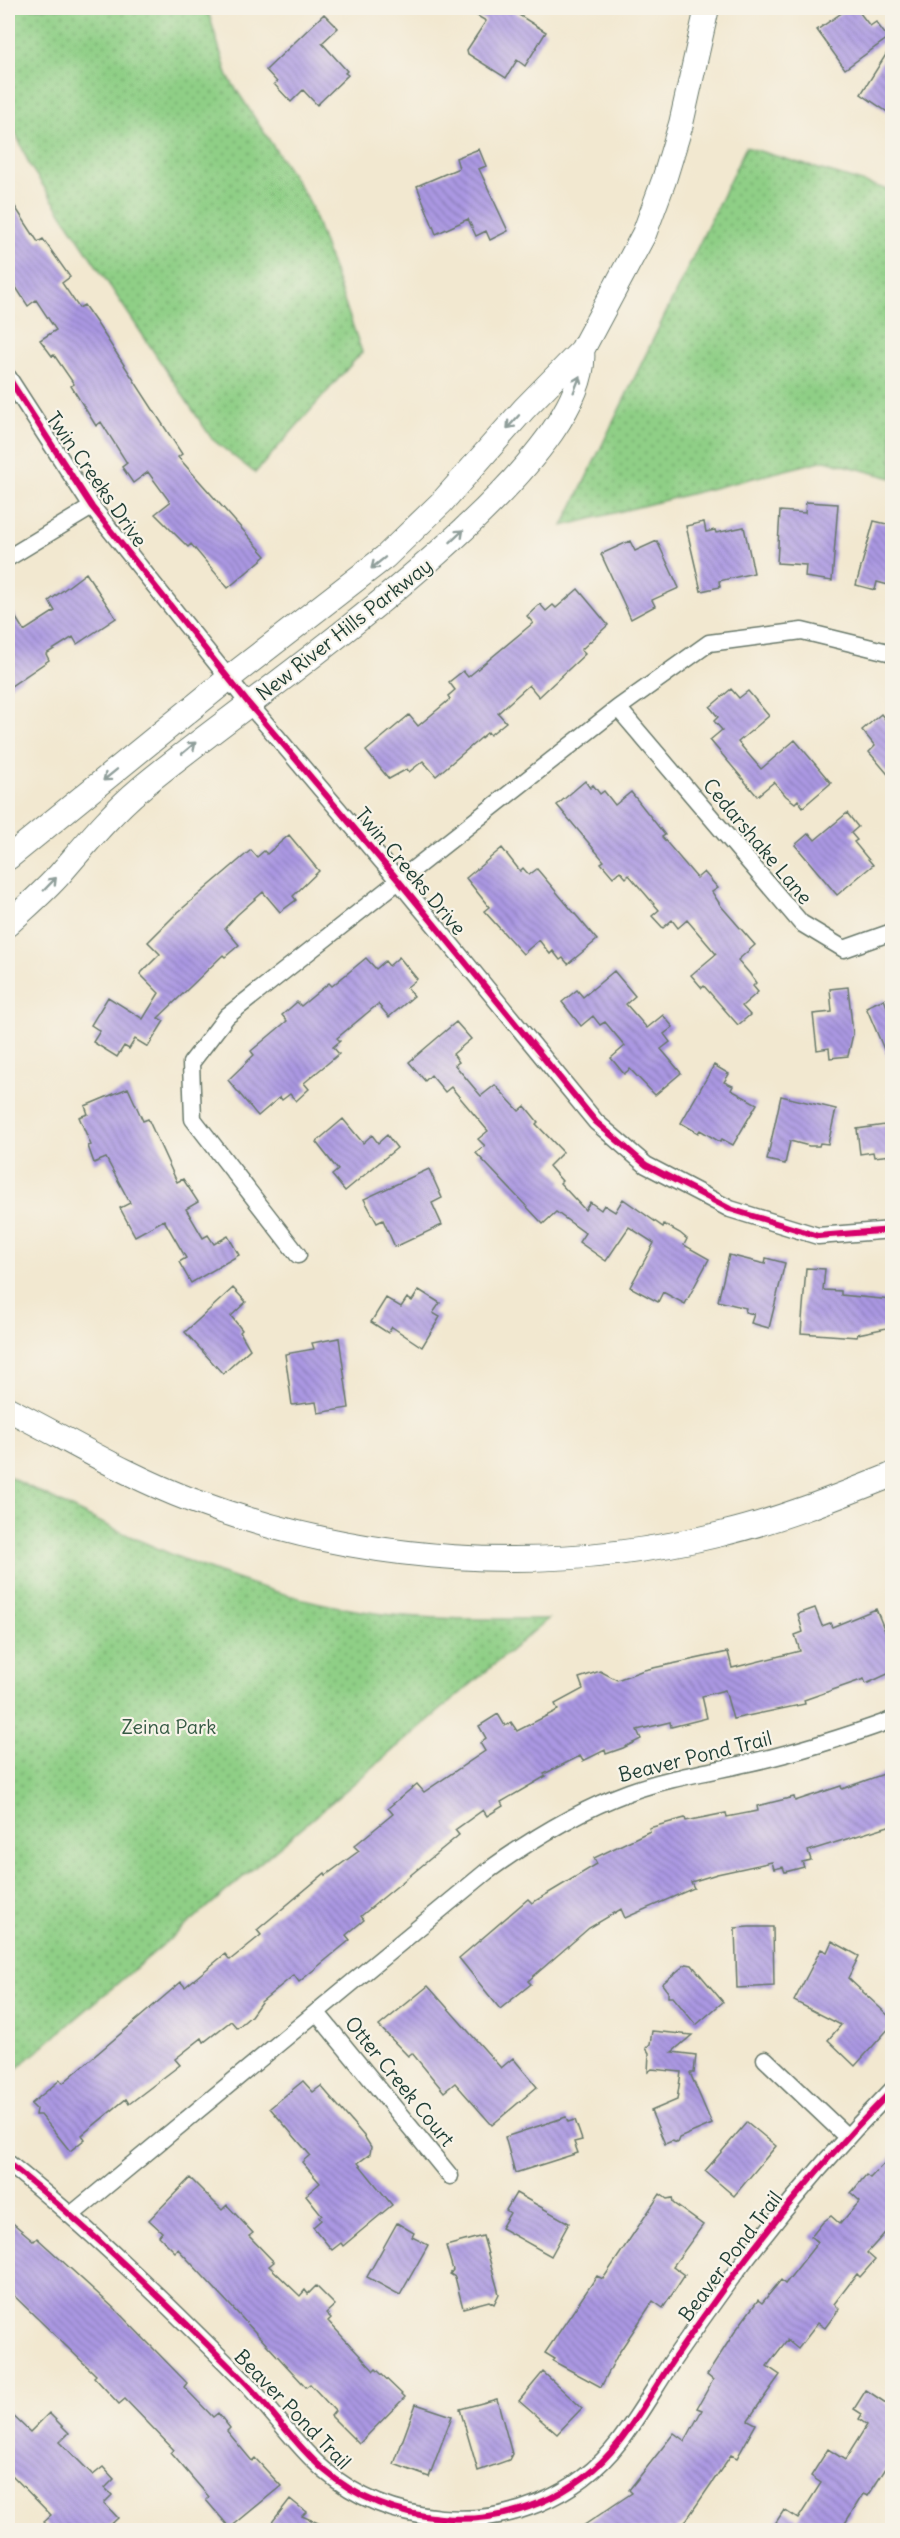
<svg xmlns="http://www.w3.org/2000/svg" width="900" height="2538" font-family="Delius,sans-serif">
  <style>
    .grass { fill: url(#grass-dots); stroke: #57865d; stroke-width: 1.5 }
    .building { fill: url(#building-back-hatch) }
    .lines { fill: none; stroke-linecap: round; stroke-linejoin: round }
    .street-casing { stroke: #69796b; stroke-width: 19 }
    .secondary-casing { stroke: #69796b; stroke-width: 26 }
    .street { stroke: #fff; stroke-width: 16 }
    .secondary { stroke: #fff; stroke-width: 24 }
    .cycleway-casing { stroke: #f7f3e8; stroke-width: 10 }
    .cycleway { stroke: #d6006c; stroke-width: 6 }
    .oneway { stroke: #8f9e9a }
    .labels { text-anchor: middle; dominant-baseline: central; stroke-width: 4.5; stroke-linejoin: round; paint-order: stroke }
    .street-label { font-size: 20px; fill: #1f3d34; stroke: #f7f3e8 }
    .park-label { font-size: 20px; fill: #355a44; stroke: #f7f3e8 }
  </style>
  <defs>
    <pattern id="grass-dots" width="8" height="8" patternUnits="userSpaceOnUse" patternTransform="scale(1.5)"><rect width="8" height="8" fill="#8fcf86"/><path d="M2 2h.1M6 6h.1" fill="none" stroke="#74a96e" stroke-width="1.8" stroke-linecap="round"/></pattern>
    <pattern id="building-back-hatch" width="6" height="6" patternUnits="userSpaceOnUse" patternTransform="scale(1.5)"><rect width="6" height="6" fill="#ab98e3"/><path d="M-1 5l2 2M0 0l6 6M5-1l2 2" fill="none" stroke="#8b7db9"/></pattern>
  </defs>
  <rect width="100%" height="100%" fill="#f7f3e8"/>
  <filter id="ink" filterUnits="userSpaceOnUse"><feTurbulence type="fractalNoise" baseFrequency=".0167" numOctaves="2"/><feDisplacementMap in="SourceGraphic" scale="12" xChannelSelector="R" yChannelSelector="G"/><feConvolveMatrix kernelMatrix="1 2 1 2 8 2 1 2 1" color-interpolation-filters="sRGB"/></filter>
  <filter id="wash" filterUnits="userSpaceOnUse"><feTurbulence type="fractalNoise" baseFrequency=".008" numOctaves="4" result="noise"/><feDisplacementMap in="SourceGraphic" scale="24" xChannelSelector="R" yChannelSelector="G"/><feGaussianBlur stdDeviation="1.35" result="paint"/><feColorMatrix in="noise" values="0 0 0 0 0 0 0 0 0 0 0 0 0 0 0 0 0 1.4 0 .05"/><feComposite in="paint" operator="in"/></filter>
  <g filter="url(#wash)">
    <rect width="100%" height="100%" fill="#f2e8d0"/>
    <path class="grass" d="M8,8h199l21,69 81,124 53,151 -107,121 -43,-34 -182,-273 -22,-51z
      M746,147l146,44v287l-67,-18 -262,66z
      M8,1476c119,62 249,125 384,139 52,5 104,4 156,4l-540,457z"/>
    <g id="blocks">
      <path class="building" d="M464,8h44l38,24 -21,34 -8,-6 -11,18 -38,-24 -1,-4 19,-29z
        M849,8h7l14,18 6,-4 12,16 -43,31 -28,-39z
        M324,14l14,14 -16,15 25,28 -2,2 3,2 -31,30 -14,-15 -12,12 -17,-18 3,-2 -11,-12z
        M892,45v70l-31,-21z
        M479,149l7,17 -7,3 29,62 -18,9 -4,-9 -10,5 -8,-17 -32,15 -19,-48 42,-18 -3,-10z
        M8,196l30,46 5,-3 27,38 -8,6 17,25 5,-3 14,20 84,129 -4,3 88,99 -38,32 -37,-44 -3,3 -33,-33 15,-12 -22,-30 -15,11 -11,-16 5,-4 -26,-41 -5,4 -25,-40 3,-2 -20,-29 -2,1 -12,-16 16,-10 -20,-30 -8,6 -20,-31z
        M806,502l32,2 -6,77 -27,-4 1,-12 -29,-2 3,-52 25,2z
        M874,521l17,4 -3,9 4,2v50l-15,-4 -2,8 -19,-5z
        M704,522l2,10 9,-2 1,3 28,-6 10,46 -35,8 1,6 -19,4 -15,-65z
        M630,541l5,10 22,-10 22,47 -27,12 3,6 -24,13 -30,-65z
        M86,573l30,45 -39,26 -4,-7 -27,17 3,6 -41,28v-83l16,26 31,-20 -6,-10z
        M578,589l30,36 -27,25 4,4 -46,43 -10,-12 -31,28 8,9 -16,13 -2,-3 -52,44 -13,-15 -14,11 -2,-3 -18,10 -23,-28 43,-36 9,11 32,-27 -2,-3 7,-6 -6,-8 14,-11 5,6 65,-54 -6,-7 13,-12 6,7 7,-6 3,3z
        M731,689l8,9 9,-7 21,25 -31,26 23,27 34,-29 36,43 -28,24 -5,-7 -3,3 -9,-7 -12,-14 -17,14 -47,-56 12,-10 -8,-9 4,-4 -8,-10z
        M881,714l11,14v51l-23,-27 6,-6 -13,-16z
        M585,781l5,7 3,-3 7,9 4,-3 11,14 16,-13 34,43 -3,2 35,41 7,-6 14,16 -6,4 9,14 34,39 -17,15 12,14 6,9 -3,3 5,6 -16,14 8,9 -12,10 -34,-39 -2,2 -11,-13 25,-21 -29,-34 -9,8 -6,-8 -9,8 -11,-12 7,-6 -30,-35 -3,3 -6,-7 -7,6 -12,-14 3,-2 -47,-56z
        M847,813l11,14 -7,6 6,7 -3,2 19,23 -36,30 -42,-50 14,-12 6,7z
        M289,835l30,36 -26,25 3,4 -16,12 -17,-20 -26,23 -12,13 14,17 -14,12 -2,-2 -65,63 6,3 -16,26 -13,-8 -6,10 -5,-3 -7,11 -24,-15 7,-11 -9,-6 17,-28 35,22 16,-26 -19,-19 20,-20 -12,-12 29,-29 74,-63 6,7 7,-6 3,3z
        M502,848l18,23 3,-3 6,7 8,-6 60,71 -29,24 -5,-6 -3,2 -7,-9 -3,3 -11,-14 -16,14 -39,-43 5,-4 -23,-29z
        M399,957l18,22 -10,8 7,9 -25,21 -11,-13 -41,34 3,3 -7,6 6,7 -35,29 5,6 -13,12 -6,-7 -8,6 -2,-3 -22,19 -30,-36 26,-25 -3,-4 36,-30 -5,-6 15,-13 4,4 28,-23 3,3 34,-28 10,11 9,-8 4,5z
        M614,971l21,25 -9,8 21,24 16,-13 10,12 -9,7 6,8 -9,7 20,24 -26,22 -25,-26 -6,5 -13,-16 14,-12 -20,-24 -5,3 -7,-9 -12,10 -19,-24 15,-12 6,7z
        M848,987l5,47 -5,22 -18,2 -1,-10 -12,2 -4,-36 19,-2 -2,-23z
        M884,999l3,8 5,-3v64l-26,-61z
        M456,1022l15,17 -18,15 6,8 -4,3 26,31 14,-11 24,26 6,-5 13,16 -2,2 27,28 -14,14 13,15 -2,2 25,27 5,-8 11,8 3,-5 11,7 8,-13 40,28 1,-3 16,9 7,6 -3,6 25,14 -24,45 -22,-12 -5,10 -28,-15 24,-44 -25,-16 -23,34 -27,-19 6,-9 -29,-21 -13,12 -67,-71 9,-7 -7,-7 10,-8 -37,-44 -6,5 -14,-17 -6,6 -16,-19z
        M714,1065l15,9 -5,8 9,4 -2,4 26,14 -24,41 -11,-6 -2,3 -20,-12 -2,3 -17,-10z
        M128,1088l15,33 5,-2 29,63 6,-3 15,23 -12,7 17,29 5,-3 6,9 14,-8 11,19 -48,28 -12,-21 7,-4 -22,-38 -29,16 -15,-28 10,-5 -24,-45 -12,5 -6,-17 3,-1 -12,-28 9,-3 -3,-8z
        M781,1096l55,13 -8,35 -8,-1 -1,3h-10l-19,-5 -5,23 -18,-4z
        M343,1119l20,24 9,-8 6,8 9,-8 10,13 -52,43 -13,-16 6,-5 -22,-28z
        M892,1124v31l-18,2 -1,-5 -13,2 -3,-25z
        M429,1169l13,29 -10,5 10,22 -47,22 -12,-27 -6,3 -13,-24z
        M729,1255l36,9 1,-6 19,5 -16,65 -18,-5 3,-9 -9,-2 1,-4 -28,-7z
        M806,1268l19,1 -2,21 18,1v4l51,5v27l-34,7 -1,3 -56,-4z
        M233,1288l13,14 -15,14 11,14 -2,2 10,17 -27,25 -38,-42z
        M419,1290l21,13 -7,10 7,4 -18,30 -30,-20 -4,6 -17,-11 15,-24 15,9 6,-9 5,3z
        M339,1338l10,70 -31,5 -2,-11 -24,3 -7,-51 29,-5 -2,-6z
        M815,1608l7,18 8,-3 2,4 44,-18 16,39v24l-26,12 -2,-5 -60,21 1,4 -72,15 -8,-29 -23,6 5,22 -36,9 -1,-5 -33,8 4,9 -18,9 -17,6 -1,-4 -22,11 -3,-5 -36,18 2,2 -45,26 2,4 -16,10 -4,-6 -28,20 4,5 -98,81 3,4 -18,15 4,5 -51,42 -5,-7 -33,27 -10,14 -14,12 -6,-7 -27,21 -2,-4 -27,21 5,6 -51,39 -3,-5 -44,36 3,4 -15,12 -29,-36h-6l1,-6 -5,-5 29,-24 3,3 118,-101 4,5 40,-33 5,6 31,-25 -4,-5 68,-57 1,2 33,-24 -5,-5 39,-32 -5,-6 18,-15 11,-9 7,8 61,-41 -5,-8 6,-5 -7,-12 19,-12 7,12 6,-4 6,9 41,-21 -3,-6 28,-15 -4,-11 21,-7 17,9 27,-10 84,-18 4,16 68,-17 -5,-16 8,-3 -5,-18z
        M892,1771v54l-84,26 3,9 -9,2 2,5 -19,5 -2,-5 -9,2 -2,-7 -55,12 -26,8 3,6 -69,30 -4,-9 -32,19 -61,53 3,3 -31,25 -41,-51 69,-59 4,4 65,-39 -3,-6 56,-27 -1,-3 36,-10 1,3 40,-8 1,4 31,-6 -1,-5 37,-9 1,4 46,-15 1,3z
        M749,1927h24l1,59 -37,2 -2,-60z
        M832,1941l27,15 -11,22 44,41v6l-37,41 -27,-26 13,-15 -47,-24 27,-52 6,3z
        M686,1964l6,1 31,37 -27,23 -23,-28h-5v-5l-6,-8z
        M428,1986l73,82 12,-10 24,29 -45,38 -37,-42 -11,9 -32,-39 -4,3 -29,-30z
        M652,2031l40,4 -20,17 24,3 -2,18h-4l22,51 -33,14 -2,5 -5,-2 -7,3 -14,-33 26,-11 4,-28 -29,-3 -4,3 1,-19 -3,-5 4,-4z
        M303,2081l10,11 8,-6 43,50 7,11 -1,7 -12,9 34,42 -49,41 -2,-3 -9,7 -19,-23 8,-7 -2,-3 3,-2 -16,-20 14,-12 -18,-21 8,-7 -40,-47z
        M566,2117l2,5 7,-2 7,20 -8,2 4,11 -63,20 -10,-36z
        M747,2122l29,24 -42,50 -29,-25z
        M892,2155v70l-25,28 8,7 -15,17 -3,-3 -23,30 5,5 -14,19 -7,-5 -20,26 -11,-9 -20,26 13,9 -32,45 8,4 -19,34 -6,-3 -44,64 -11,11h-99l55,-37 -3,-3 45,-57 11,8 17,-31 -5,-2 16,-28 -6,-5 29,-45 22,-30 4,3 19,-23 4,4 33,-42 -7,-5 12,-15 8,-6 9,8 20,-23 -9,-8 15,-18 4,3z
        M190,2178l32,32 5,-5 26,28 -4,3 25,26 -5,4 31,30 5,-6 3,4 8,-8 19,19 -9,8 5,5 -3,3 46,50 2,-2 29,28 -46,47 -28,-28 4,-5 -25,-27 -4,3 -128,-138 -3,3 -16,-16 3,-4 -13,-12z
        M516,2193l53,30 -18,33 -50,-28 9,-15 -4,-3z
        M660,2194l7,5 5,-1 1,5 30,22 -30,41 12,9 -22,33 -10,-7 -35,53 -17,33 -48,-26 2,-2 -10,-6 52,-77 6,3z
        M8,2219l26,22 3,-3 80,73 70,72 -3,4 29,30 5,-4 12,15 -3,3 25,30 3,-3 26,28 -51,42 -24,-28 3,-3 -38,-44 3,-3 -49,-51 -6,5 -25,-27 2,-2 -88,-85z
        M397,2223l17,10 -2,4 16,8 -28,50 -33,-18z
        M483,2236l16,58 -5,10 -5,-3 -26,7 -8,-31 -5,-3 3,-4 -7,-24z
        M543,2372l39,36 -25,26 -38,-33z
        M866,2390l26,17v52l-24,37 -5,-2 -22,36h-70l13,-20 14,9 23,-36 -10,-7 17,-27 17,11 22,-35 -8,-6 3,-5 -8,-5z
        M497,2399l15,55 -3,6 -31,11 -18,-62z
        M416,2404l36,12 -23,61 -35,-13z
        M8,2411l22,21 19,-19 20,20 -9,9 33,33 10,-8 11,12 -9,9 7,7 -8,8 14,15 -13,12h-54l-8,-8 8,-7 -43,-44z
        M290,2499l16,13 -4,4 32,14h-68z"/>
    </g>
  </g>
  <g filter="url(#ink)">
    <use href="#blocks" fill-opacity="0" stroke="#69796b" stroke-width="1.5"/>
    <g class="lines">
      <g class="street-casing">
        <path id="street" d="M8,377l84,130 157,197 149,176 198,242 50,43 84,44 88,27 74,-6
          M8,558l84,-51
          M618,708l183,215 43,26 48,-17
          M298,1255l-105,-136 -2,-56 36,-47 391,-308 91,-65 93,-12 90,22
          M317,2013l133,163
          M765,2059l81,77
          M8,2163c83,66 159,141 234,216 29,29 51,64 82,91 34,29 73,44 117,48 67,6 136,-21 178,-76 20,-26 36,-55 54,-82 17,-25 35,-50 53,-75 51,-69 106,-134 166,-195
          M71,2215l415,-343c44,-32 91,-61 143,-80 39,-14 79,-20 119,-29 50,-11 97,-26 144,-43"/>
      </g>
      <g class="secondary-casing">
        <path id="secondary" d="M8,858l221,-180 156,-121 57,-55 82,-93 58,-59 62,-116 20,-54 17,-56 26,-116
          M8,924c17,-16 36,-32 52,-50 26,-30 50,-60 81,-86 90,-78 455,-317 441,-438
          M8,1409c61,31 119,67 183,91 169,64 355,77 530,34 59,-14 116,-37 171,-59"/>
      </g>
      <use href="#street" class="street"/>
      <use href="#secondary" class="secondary"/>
      <g class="cycleway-casing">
        <path id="cycleway" d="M8,377l84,130 157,197 149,176 198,242 50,43 84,44 88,27 74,-6
          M8,2163c83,66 159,141 234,216 29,29 51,64 82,91 34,29 73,44 117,48 67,6 136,-21 178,-76 20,-26 36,-55 54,-82 17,-25 35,-50 53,-75 51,-69 106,-134 166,-195"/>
      </g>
      <use href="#cycleway" class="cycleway"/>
    </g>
    <defs><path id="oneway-shaft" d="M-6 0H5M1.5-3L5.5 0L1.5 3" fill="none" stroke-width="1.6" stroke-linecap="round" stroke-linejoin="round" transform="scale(1.5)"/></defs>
    <g class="oneway">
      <use href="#oneway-shaft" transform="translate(577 384) rotate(-68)"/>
      <use href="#oneway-shaft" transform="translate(513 422) rotate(132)"/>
      <use href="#oneway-shaft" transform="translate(457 536) rotate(-43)"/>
      <use href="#oneway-shaft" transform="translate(378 563) rotate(141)"/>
      <use href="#oneway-shaft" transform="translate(189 748) rotate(-40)"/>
      <use href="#oneway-shaft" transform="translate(110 775) rotate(141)"/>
      <use href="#oneway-shaft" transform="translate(50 884) rotate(-46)"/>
    </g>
  </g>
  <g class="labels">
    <g class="street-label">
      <text transform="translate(97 479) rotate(55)">Twin Creeks Drive</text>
      <text transform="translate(344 629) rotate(-38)">New River Hills Parkway</text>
      <text transform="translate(758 841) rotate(50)">Cedarshake Lane</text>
      <text transform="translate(411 871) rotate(50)">Twin Creeks Drive</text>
      <text transform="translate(695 1756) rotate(-14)">Beaver Pond Trail</text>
      <text transform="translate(400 2081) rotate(51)">Otter Creek Court</text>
      <text transform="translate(730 2256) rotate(-53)">Beaver Pond Trail</text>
      <text transform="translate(293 2409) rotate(46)">Beaver Pond Trail</text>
    </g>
    <g class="park-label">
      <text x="169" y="1726">Zeina Park</text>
    </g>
  </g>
  <rect width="900" height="2538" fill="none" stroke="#f7f3e8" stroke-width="30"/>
</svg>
